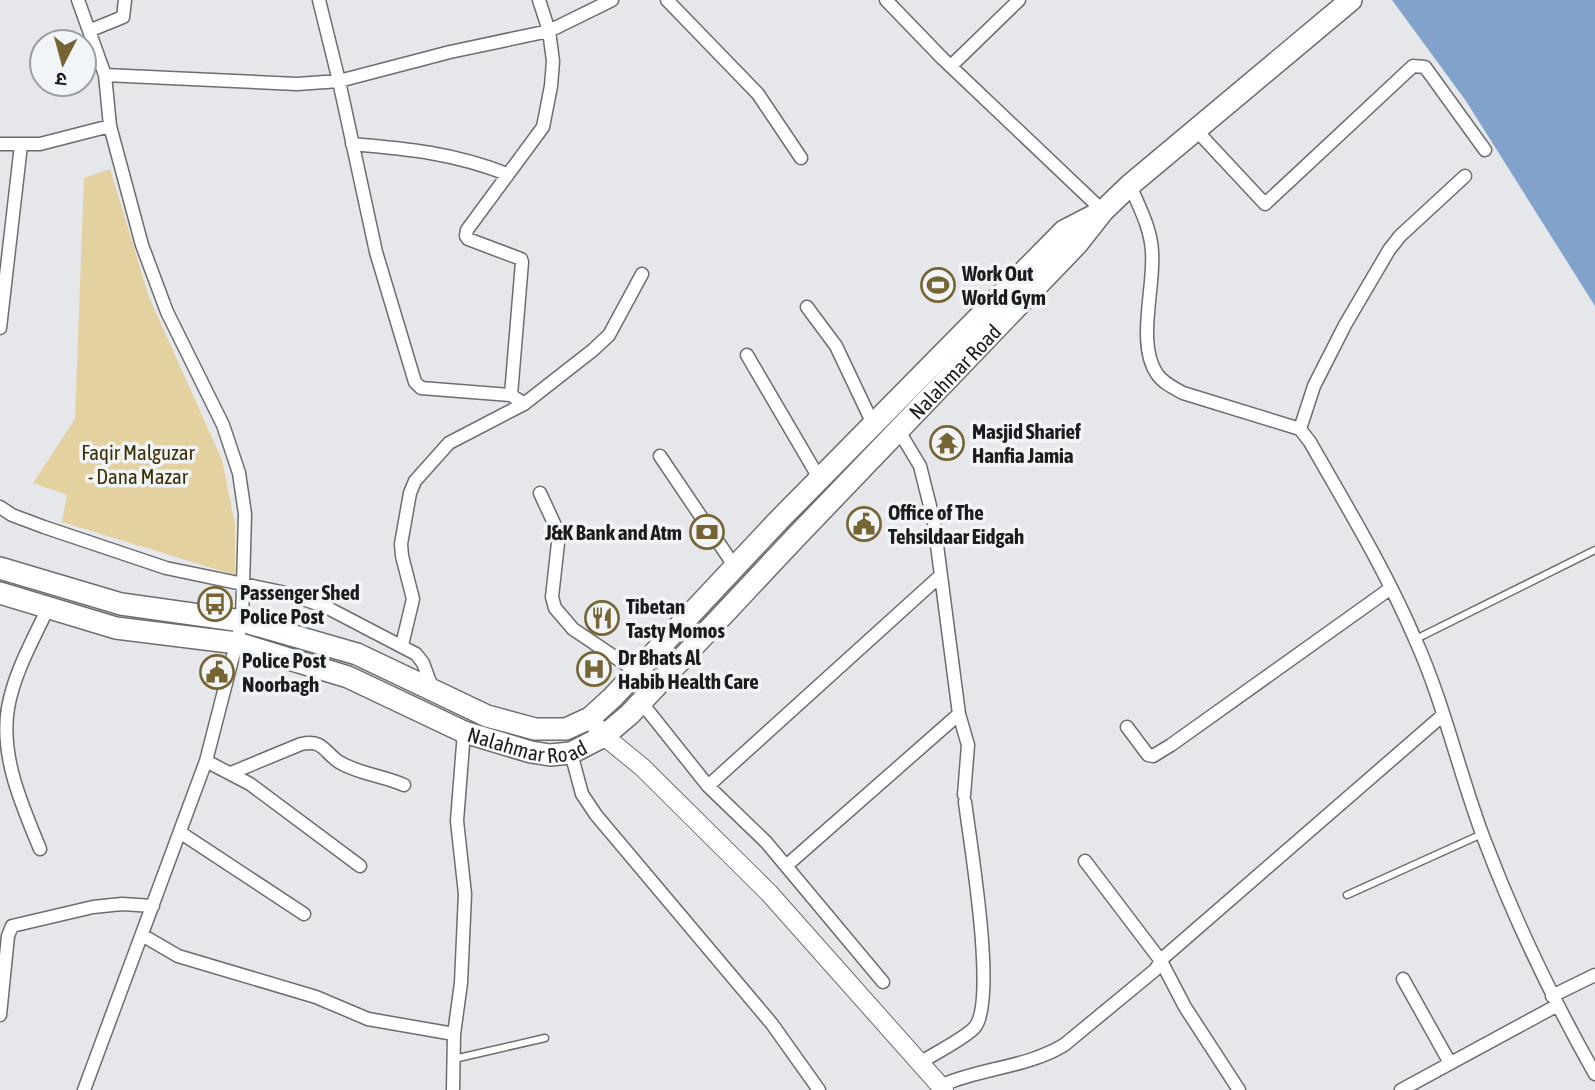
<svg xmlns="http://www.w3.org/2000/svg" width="1595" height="1090" font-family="'Asap Condensed','Noto Sans Devanagari',sans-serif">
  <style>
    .green { fill: #e4d1a0 }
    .water { fill: #80a2cb }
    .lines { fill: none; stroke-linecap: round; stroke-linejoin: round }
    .lane-casing { stroke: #6b6d70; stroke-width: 9 }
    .street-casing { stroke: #6b6d70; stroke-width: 15 }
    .secondary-casing { stroke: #6b6d70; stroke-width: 20 }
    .primary-casing { stroke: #6b6d70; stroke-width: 24 }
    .lane { stroke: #fff; stroke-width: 6 }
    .street { stroke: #fff; stroke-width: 12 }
    .secondary { stroke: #fff; stroke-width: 18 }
    .primary { stroke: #fff; stroke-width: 21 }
    .labels { text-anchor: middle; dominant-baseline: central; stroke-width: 7; stroke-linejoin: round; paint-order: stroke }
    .poi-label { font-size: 21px; font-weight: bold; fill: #1b1c1d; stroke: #f2f5f8; text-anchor: start }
    .street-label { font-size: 21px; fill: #1b1c1d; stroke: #f2f5f8 }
    .park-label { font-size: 21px; fill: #3d2f03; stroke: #f2f5f8 }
  </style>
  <rect width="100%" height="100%" fill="#e5e7eb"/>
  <path class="green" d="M110,169l39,128 73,163 13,64v51l-173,-53 5,-27 -34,-12 42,-64 9,-241z"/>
  <path class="water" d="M1392,0h203v306l-129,-205z"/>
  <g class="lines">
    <g class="lane-casing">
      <path id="lane" d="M1416,639l179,-89
        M1347,895l135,-61
        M454,1059l91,-21"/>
    </g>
    <g class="street-casing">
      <path id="street" d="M78,0l27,75 5,51 32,119 25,67 56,113 16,48 6,41 -3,107 -36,140 -122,329
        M319,0l20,81 37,171 39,130 6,6 90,7 13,9
        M667,0l91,94 43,64
        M886,0l56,58 161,153
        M91,30l32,-13 2,-17
        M951,66l68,-66
        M105,75l192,9 42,-3 111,-29 99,-21 63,-31
        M1196,130l69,74 148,-138 12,1 60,83
        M0,144h40l70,-18
        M352,144c57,5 101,9 155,30
        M1465,176l-65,60 -11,14 -44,75 -31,61 -14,43 10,13c37,65 76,129 105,197 29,64 44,134 69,200 31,82 68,159 111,235
        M1130,185c9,22 21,43 22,67 3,34 -16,92 5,122 6,9 17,14 26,19l117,36
        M807,307l29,39 37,78
        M0,328l21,-183
        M747,355l72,123
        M511,395l11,-133 -1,-3 -53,-20 -2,-3 1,-6 76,-103 8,-41 2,-25 -4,-30 -10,-31
        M899,431l21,35 14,56 25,192
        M660,456l75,111
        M540,493l19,41 -7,63 3,11 18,21 64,43
        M0,507l12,8 32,12 122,41 120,25 40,14 90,47 7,9 10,27
        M402,645l11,-46 -11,-43 -1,-12 9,-51 5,-12 34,-38 75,-39 69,-54 16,-15 33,-61
        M641,702l67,84 58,56 117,140
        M1127,727l21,28 5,1 18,-11 220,-157
        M571,753l11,41 14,21 176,209 47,66
        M206,761l44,23 110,82
        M231,773l70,-29c22,-5 23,8 38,18 20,12 45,14 65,23
        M708,786l232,-210
        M181,833l123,81
        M40,849c-18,-44 -40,-92 -32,-141 6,-35 25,-68 40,-100
        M1085,861l76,100 24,46 54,83
        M786,866l173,-152 9,31 -4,50
        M142,935l36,21 138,41 52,22 86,15
        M1403,979l47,84
        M1552,996l43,-21
        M0,1015l8,-79 4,-10 81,-19 29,-3 31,2
        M921,1062c13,-8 46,-25 54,-35 22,-28 -5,-185 -10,-225
        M940,1086c39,-18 86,-18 124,-41l91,-75 8,-12 280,-243
        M453,1090l1,-56 7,-51 4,-89 -8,-73 7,-89
        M1401,1090l155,-84"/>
    </g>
    <g class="secondary-casing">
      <path id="secondary" d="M596,726l8,10 38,31 127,126 175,197"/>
    </g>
    <g class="primary-casing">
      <g id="primary">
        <path d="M0,568l121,36 121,17 115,33 130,62 48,13h31l24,-11 23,-21 165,-176 286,-290 31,-16"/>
        <path id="s1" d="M0,593l116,35 121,15 111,34 116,55 67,20 19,3 21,-2 33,-17 26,-22 165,-176 282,-294 26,-33 27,-26 221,-185"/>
      </g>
    </g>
    <use href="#lane" class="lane"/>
    <use href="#street" class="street"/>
    <use href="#secondary" class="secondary"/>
    <use href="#primary" class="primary"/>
  </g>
  <defs>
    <g id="stadium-ring" transform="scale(1.75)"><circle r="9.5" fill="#f2f5f8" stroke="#776433" stroke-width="1.5"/><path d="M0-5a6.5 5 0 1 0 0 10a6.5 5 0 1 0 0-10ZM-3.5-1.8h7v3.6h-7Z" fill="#776433"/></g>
    <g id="temple-ring" transform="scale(1.75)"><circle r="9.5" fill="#f2f5f8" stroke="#776433" stroke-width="1.5"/><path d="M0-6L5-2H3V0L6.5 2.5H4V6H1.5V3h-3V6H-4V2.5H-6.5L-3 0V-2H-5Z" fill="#776433"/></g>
    <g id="civic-ring" transform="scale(1.75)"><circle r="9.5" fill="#f2f5f8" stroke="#776433" stroke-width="1.5"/><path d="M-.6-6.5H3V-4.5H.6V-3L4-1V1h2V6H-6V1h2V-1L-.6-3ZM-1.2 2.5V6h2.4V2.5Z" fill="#776433"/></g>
    <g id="bank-ring" transform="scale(1.75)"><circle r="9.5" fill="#f2f5f8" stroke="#776433" stroke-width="1.5"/><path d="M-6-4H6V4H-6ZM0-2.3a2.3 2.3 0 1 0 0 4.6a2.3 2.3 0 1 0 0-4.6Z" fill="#776433"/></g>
    <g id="bus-ring" transform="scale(1.75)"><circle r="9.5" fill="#f2f5f8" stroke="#776433" stroke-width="1.5"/><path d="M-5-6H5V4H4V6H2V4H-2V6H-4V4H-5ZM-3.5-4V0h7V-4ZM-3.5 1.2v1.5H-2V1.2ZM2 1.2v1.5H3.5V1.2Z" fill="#776433"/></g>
    <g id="restaurant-ring" transform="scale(1.75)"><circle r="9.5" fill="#f2f5f8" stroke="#776433" stroke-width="1.5"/><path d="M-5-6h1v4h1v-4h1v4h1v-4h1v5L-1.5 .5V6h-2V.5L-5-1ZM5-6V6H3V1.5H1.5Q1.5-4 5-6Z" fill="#776433"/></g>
    <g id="hospital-ring" transform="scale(1.75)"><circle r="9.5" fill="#f2f5f8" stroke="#776433" stroke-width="1.5"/><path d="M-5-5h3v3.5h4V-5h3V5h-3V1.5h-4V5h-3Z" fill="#776433"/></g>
  </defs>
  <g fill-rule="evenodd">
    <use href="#stadium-ring" x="938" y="285"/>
    <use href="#temple-ring" x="947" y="443"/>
    <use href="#civic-ring" x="864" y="524"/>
    <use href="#bank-ring" x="707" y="532"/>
    <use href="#bus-ring" x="215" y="604"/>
    <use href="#restaurant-ring" x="602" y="618"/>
    <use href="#hospital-ring" x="594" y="669"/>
    <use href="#civic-ring" x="217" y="672"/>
  </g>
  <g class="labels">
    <g class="poi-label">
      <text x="962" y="273">Work Out<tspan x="962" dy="24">World Gym</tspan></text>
      <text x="972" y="431">Masjid Sharief<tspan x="972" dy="24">Hanfia Jamia</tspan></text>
      <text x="888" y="512">Office of The<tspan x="888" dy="24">Tehsildaar Eidgah</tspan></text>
      <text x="682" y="532" text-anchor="end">J&amp;K Bank and Atm</text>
      <text x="240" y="592">Passenger Shed<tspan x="240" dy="24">Police Post</tspan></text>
      <text x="626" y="606">Tibetan<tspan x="626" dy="24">Tasty Momos</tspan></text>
      <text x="618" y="657">Dr Bhats Al<tspan x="618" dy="24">Habib Health Care</tspan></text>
      <text x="242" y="660">Police Post<tspan x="242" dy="24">Noorbagh</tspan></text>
    </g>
    <g class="street-label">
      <text stroke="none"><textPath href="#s1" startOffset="1141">Nalahmar Road</textPath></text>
      <text stroke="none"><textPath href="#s1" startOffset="553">Nalahmar Road</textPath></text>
    </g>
    <g class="park-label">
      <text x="138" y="452">Faqir Malguzar<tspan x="138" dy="24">- Dana Mazar</tspan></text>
    </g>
  </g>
  <g transform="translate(63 63) rotate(186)"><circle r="33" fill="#f2f5f8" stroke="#9c9ea0" stroke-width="2"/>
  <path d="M0-5L12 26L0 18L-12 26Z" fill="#776433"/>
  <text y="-10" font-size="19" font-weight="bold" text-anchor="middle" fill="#1b1c1d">उ</text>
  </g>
</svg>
